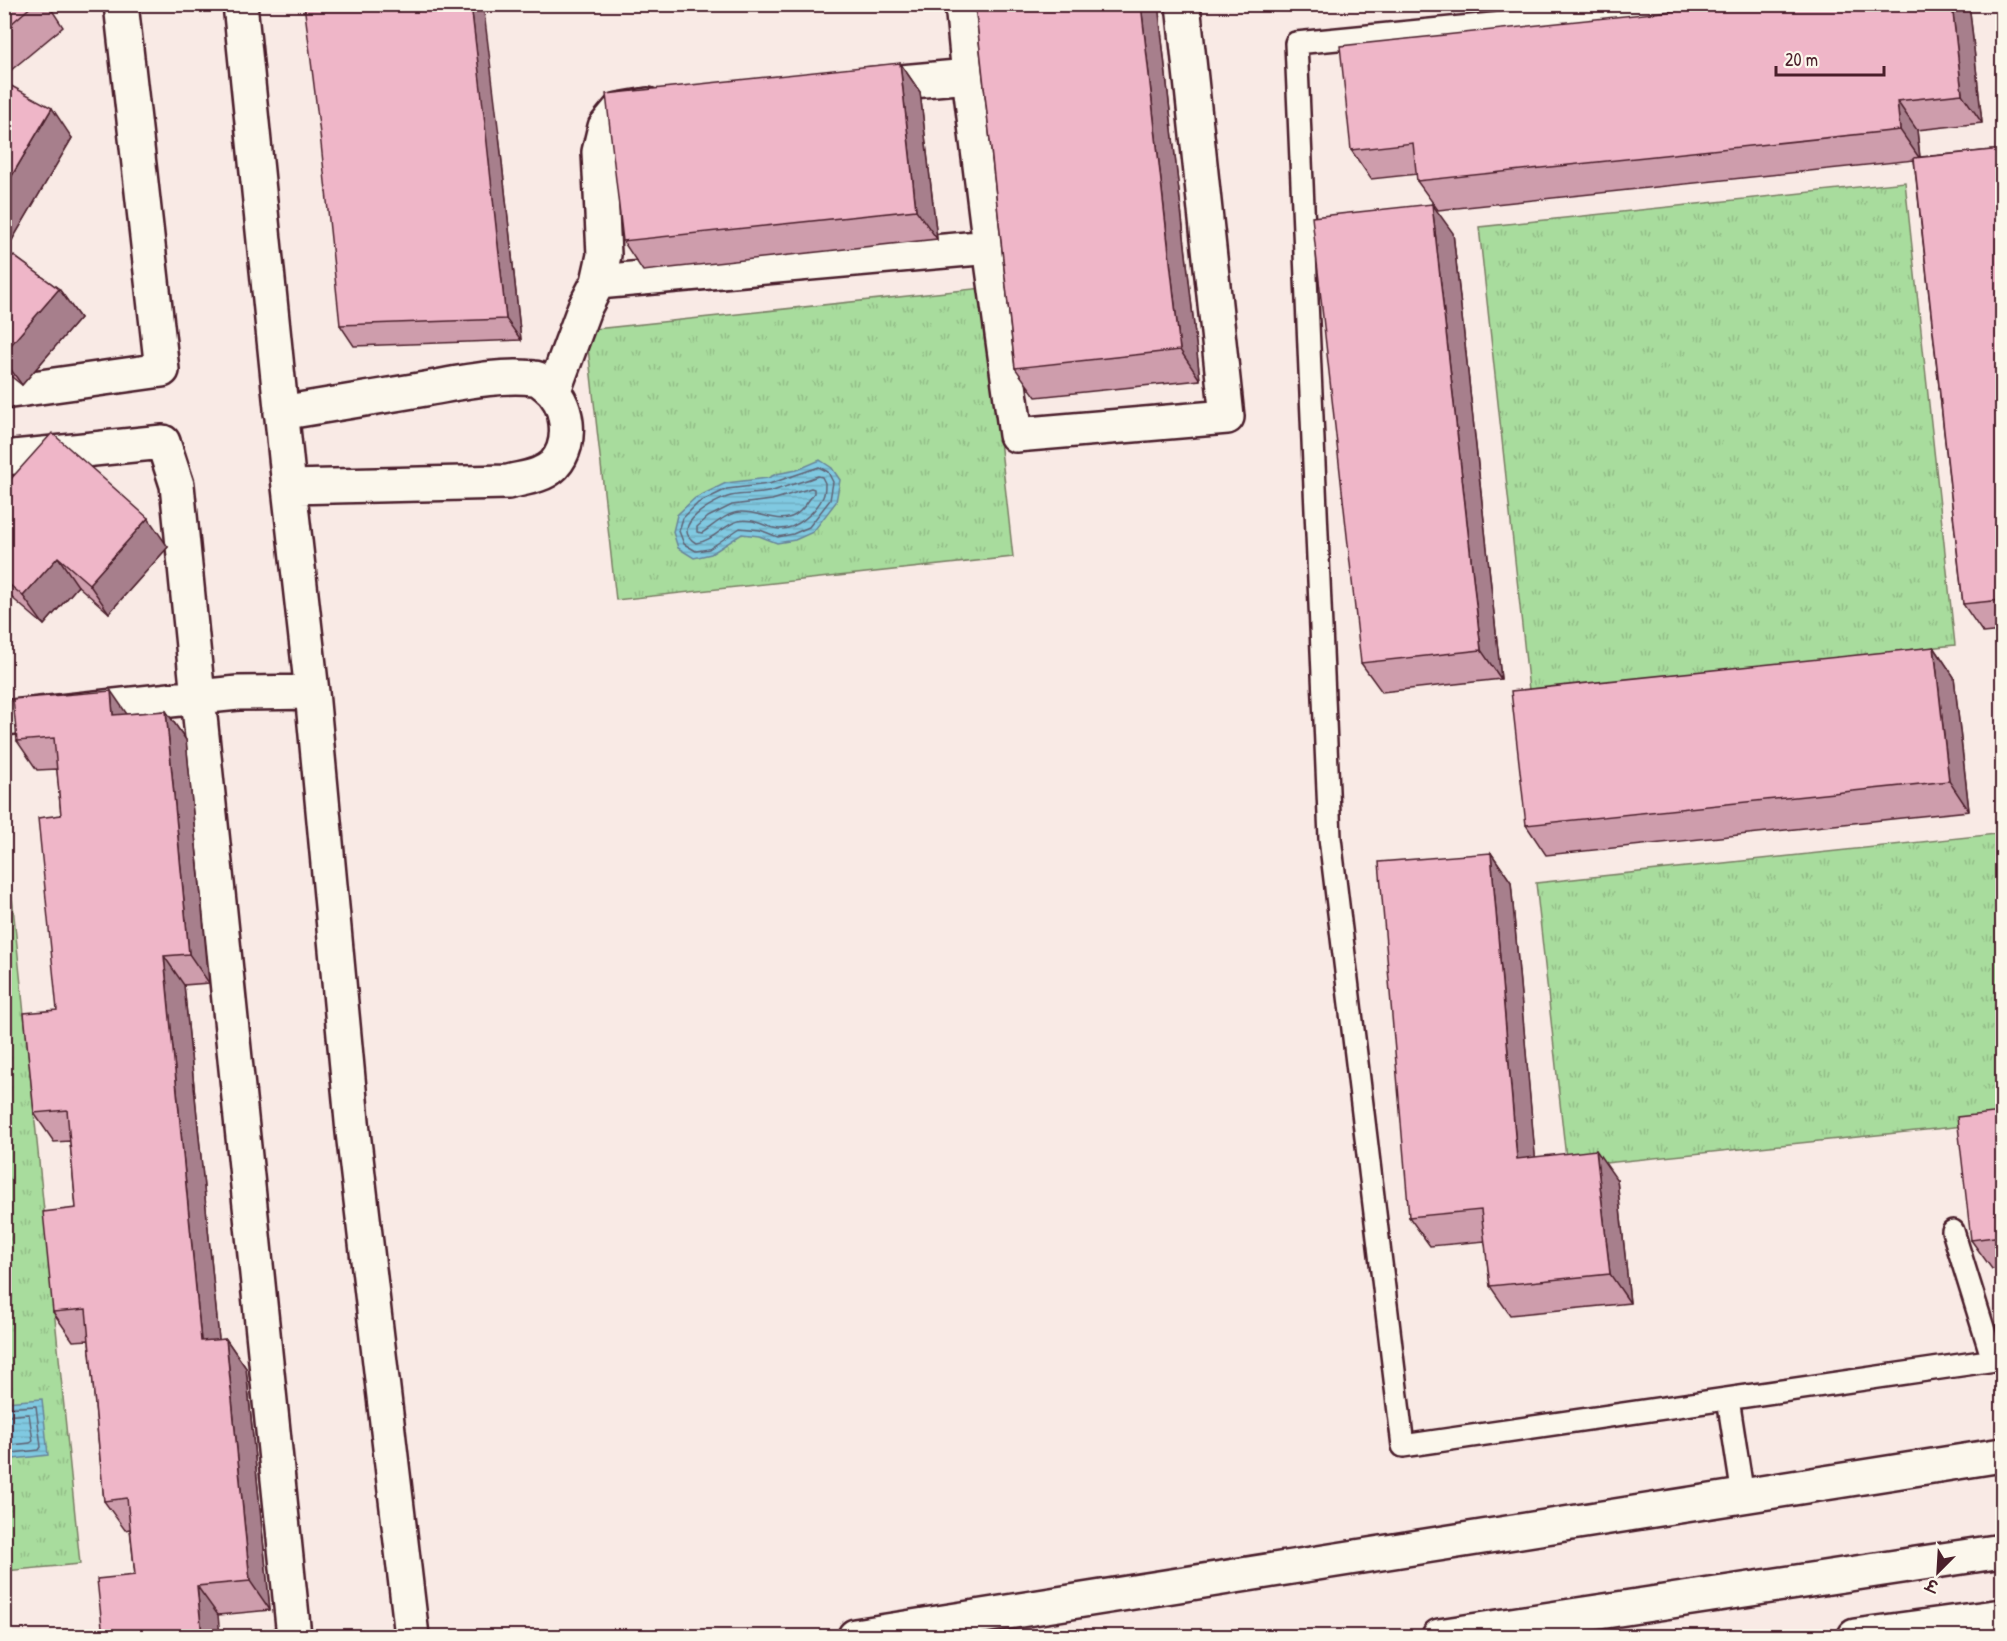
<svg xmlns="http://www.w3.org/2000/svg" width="2007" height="1641" font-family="'Patrick Hand','Playpen Sans Deva',sans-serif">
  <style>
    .park { fill: url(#park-tufts); stroke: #797e64; stroke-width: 1.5 }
    .water { fill: url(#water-rules); stroke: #6a8598; stroke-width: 1.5 }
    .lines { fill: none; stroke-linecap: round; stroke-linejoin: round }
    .shore { stroke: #606374; stroke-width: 1.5 }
    .service-casing { stroke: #4a1f2b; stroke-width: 26 }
    .minor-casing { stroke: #4a1f2b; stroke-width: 38 }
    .tertiary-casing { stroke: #4a1f2b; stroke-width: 38 }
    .service { stroke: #fbf7ec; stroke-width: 21 }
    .minor { stroke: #fbf7ec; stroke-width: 33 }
    .tertiary { stroke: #fbf7ec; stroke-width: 33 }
    .wall { fill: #ce9dac; stroke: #4a1f2b; stroke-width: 1.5 }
    .shaded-wall { fill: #a77f8c; stroke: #4a1f2b; stroke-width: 1.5 }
    .building { fill: #efb6c8; stroke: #4a1f2b; stroke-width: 1.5 }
  </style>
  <defs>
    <pattern id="park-tufts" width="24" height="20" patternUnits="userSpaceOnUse" patternTransform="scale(1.5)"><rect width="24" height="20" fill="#a8dc9d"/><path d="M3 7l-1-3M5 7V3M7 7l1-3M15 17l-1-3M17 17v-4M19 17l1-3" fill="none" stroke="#92bc87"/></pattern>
    <pattern id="water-rules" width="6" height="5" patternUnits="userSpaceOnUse" patternTransform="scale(1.5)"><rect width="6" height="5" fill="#80c9e1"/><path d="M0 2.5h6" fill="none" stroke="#70acc1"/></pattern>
  </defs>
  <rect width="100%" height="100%" fill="#f9eae5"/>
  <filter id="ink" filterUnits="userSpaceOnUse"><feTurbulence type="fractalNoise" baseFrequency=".0167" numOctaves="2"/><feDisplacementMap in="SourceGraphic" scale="12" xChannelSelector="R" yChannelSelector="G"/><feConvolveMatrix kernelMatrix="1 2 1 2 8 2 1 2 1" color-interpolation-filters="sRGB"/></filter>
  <g filter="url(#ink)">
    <path class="park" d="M1905,182l50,463 -426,45 -50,-463z
      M983,288l30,269 -397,43 -30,-270z
      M4,818l76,746 -75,7z
      M1996,834l6,64v224l-435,45 -31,-284z"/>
    <path class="water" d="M820,460l12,8 8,12 -4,22 -23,30 -18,8 -18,3 -18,-7 -17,-2 -31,20 -17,4 -16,-10 -5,-16 4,-17 18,-17 31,-15 42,-5 8,-4 21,-4z
      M42,1399l6,56 -43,5v-58z"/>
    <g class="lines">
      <path class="shore" d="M819,467l9,5 5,10 -3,18 -21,27 -16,7 -15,3 -18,-7 -20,-2 -31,21 -13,2 -12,-7 -5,-13 4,-13 15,-15 29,-14 42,-5z
        M818,476l4,1 3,6c0,4 0,10 -2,14 -7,14 -26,33 -44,32 -13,-1 -26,-12 -41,-8 -16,5 -25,20 -42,22 -29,-17 19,-43 35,-47 14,-3 29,-1 42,-5 15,-6 30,-9 45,-15z
        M811,488l3,1v4c-5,7 -9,14 -15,19 -16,16 -40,-2 -59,0 -14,1 -27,14 -38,21l-5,-1v-5l11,-10 24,-12 40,-5z
        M4,1408l32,-2 5,41 -2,3 -35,4
        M4,1416l25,-2 4,27 -3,2 -26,3"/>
      <g class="service-casing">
        <path id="service" d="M1698,4l-402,39 34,795 73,608 599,-87
          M1953,1231l40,129
          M1728,1399l15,97"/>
      </g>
      <g class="minor-casing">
        <path id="minor" d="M240,4l49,483 23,205 41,440 59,504
          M969,76l21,171 26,188 211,-18 -44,-413
          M867,85l102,-9 -7,-72
          M598,282l392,-35
          M554,390l30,-81 14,-27 6,-27 -5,-103 6,-25 14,-17 29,-5
          M4,392l158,-22 -41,-366
          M281,413c48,-8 96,-16 144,-24 35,-6 73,-15 109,-11 5,0 7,3 11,6 24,17 29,59 9,81 -12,12 -31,13 -46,17l-219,5
          M4,458l159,-16 14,43 21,212 40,-4 74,-1
          M4,718l194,-21 96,939
          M855,1636l1147,-181"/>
      </g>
      <g class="tertiary-casing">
        <path id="tertiary" d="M1439,1636l563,-85
          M1855,1636l147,-20"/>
      </g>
      <use href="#service" class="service"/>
      <use href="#minor" class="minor"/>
      <use href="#tertiary" class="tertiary"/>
    </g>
    <path class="wall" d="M4,4h44l15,23 -59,49z
      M975,4h183l42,376 -164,17 -21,-29z
      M1952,4h13l5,8 12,111 -65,7 3,27 82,-8v482l-19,2 -20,-29 -49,-444 -476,50 -21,-29v-7l-46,5 -20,-29z
      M900,63l20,29 17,147 -294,32 -20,-30z
      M4,82l68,56 -66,112 53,39 21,29 -58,67 -18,-14z
      M499,135l22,205 -167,6 -14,-21z
      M1453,233l48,446 -119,13 -21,-29z
      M4,478l5,3 159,66 -59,66 -31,-27 -34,39 -40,-34z
      M1934,647l20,30 15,134 -423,44 -20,-30z
      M166,711l20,29 23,243 -25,2 35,355 7,-1 20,29 24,242 -52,5 -83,-40 -5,-46 -5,1 -21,-29 -15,-161 -16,1 -20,-29 23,-104 -6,-67 -16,1 -20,-29 23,-103 4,-195 -4,-46 -20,1 -20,-29 110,-27z
      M1491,853l20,29 24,275 82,23 13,123 -120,12 -20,-29 -5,-45 -55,5 -21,-29z
      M2002,1112v156l-10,1 -21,-29z"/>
    <path class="shaded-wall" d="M471,4h12l16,131 22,205 -15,-21z
      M1141,4h17l42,376 -20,-30z
      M1952,4h13l5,8 12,111 -20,-29z
      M900,63l20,29 17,147 -21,-29z
      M1897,101l20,29 3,29 -20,-29z
      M52,108l20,30 -68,116v-65z
      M1432,204l21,29 48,446 -20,-29z
      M59,289l21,29 -58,67 -18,-25v-7z
      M148,518l20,29 -59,66 -20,-29z
      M58,557l20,29 -34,39 -21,-29z
      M1934,647l20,30 15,134 -20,-30z
      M111,691l20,29 -18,-5z
      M166,711l20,29 23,243 -20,-29z
      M1491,853l20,29 27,306 -21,-29z
      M164,956l20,29 38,385 -21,-29z
      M1596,1150l21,30 13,123 -20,-29z
      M226,1339l20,29 24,242 -20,-29z
      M197,1586l21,29 2,21h-18z"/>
    <path class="building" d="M4,4h30l-30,26z
      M304,4h167l13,111 22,204 -166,6 -20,-191z
      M975,4h166l39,346 -165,18z
      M1739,4h213l10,90 -65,7 3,29 -483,51 -4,-38 -62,7 -11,-104z
      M900,63l16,147 -293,31 -17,-147z
      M4,82l48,26 -48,81z
      M2002,149v451l-39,4 -49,-446z
      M1432,204l49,446 -120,13 -49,-446z
      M4,249l55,40 -55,64z
      M52,433l96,85 -59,66 -31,-27 -35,39 -19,-16v-102l5,3z
      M1934,647l15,134 -423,44 -15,-134z
      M111,691l2,24 53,-4 23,243 -25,2 37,385 25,-2 24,242 -53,5 5,50h-99l-6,-57 38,-4 -8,-77 -23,3 -18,-192 -33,3 -10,-100 33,-4 -9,-98 -33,3 -10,-100 33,-3 -19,-192 23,-3 -7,-77 -37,3 -4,-42z
      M2002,803v48l-6,-47z
      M1491,853l26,306 79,-9 14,124 -120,12 -9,-76 -72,7 -30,-355z
      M2002,1112v124l-31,4 -14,-123z"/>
  </g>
  <rect width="2007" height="1641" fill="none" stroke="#fbf7ec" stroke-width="24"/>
  <rect x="12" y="12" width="1983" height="1617" fill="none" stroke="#4a1f2b" stroke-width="2" filter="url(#ink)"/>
  <g transform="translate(1938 1572) rotate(204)" stroke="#fbf7ec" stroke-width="4.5" paint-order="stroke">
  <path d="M0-4.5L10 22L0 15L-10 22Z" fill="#4a1f2b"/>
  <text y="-9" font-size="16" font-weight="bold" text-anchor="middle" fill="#4a1f2b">उ</text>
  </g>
  <path d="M1776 66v9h108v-9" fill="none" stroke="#4a1f2b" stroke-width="3"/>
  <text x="1785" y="66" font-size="18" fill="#4a1f2b" stroke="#fbf7ec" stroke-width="4.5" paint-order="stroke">20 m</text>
</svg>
